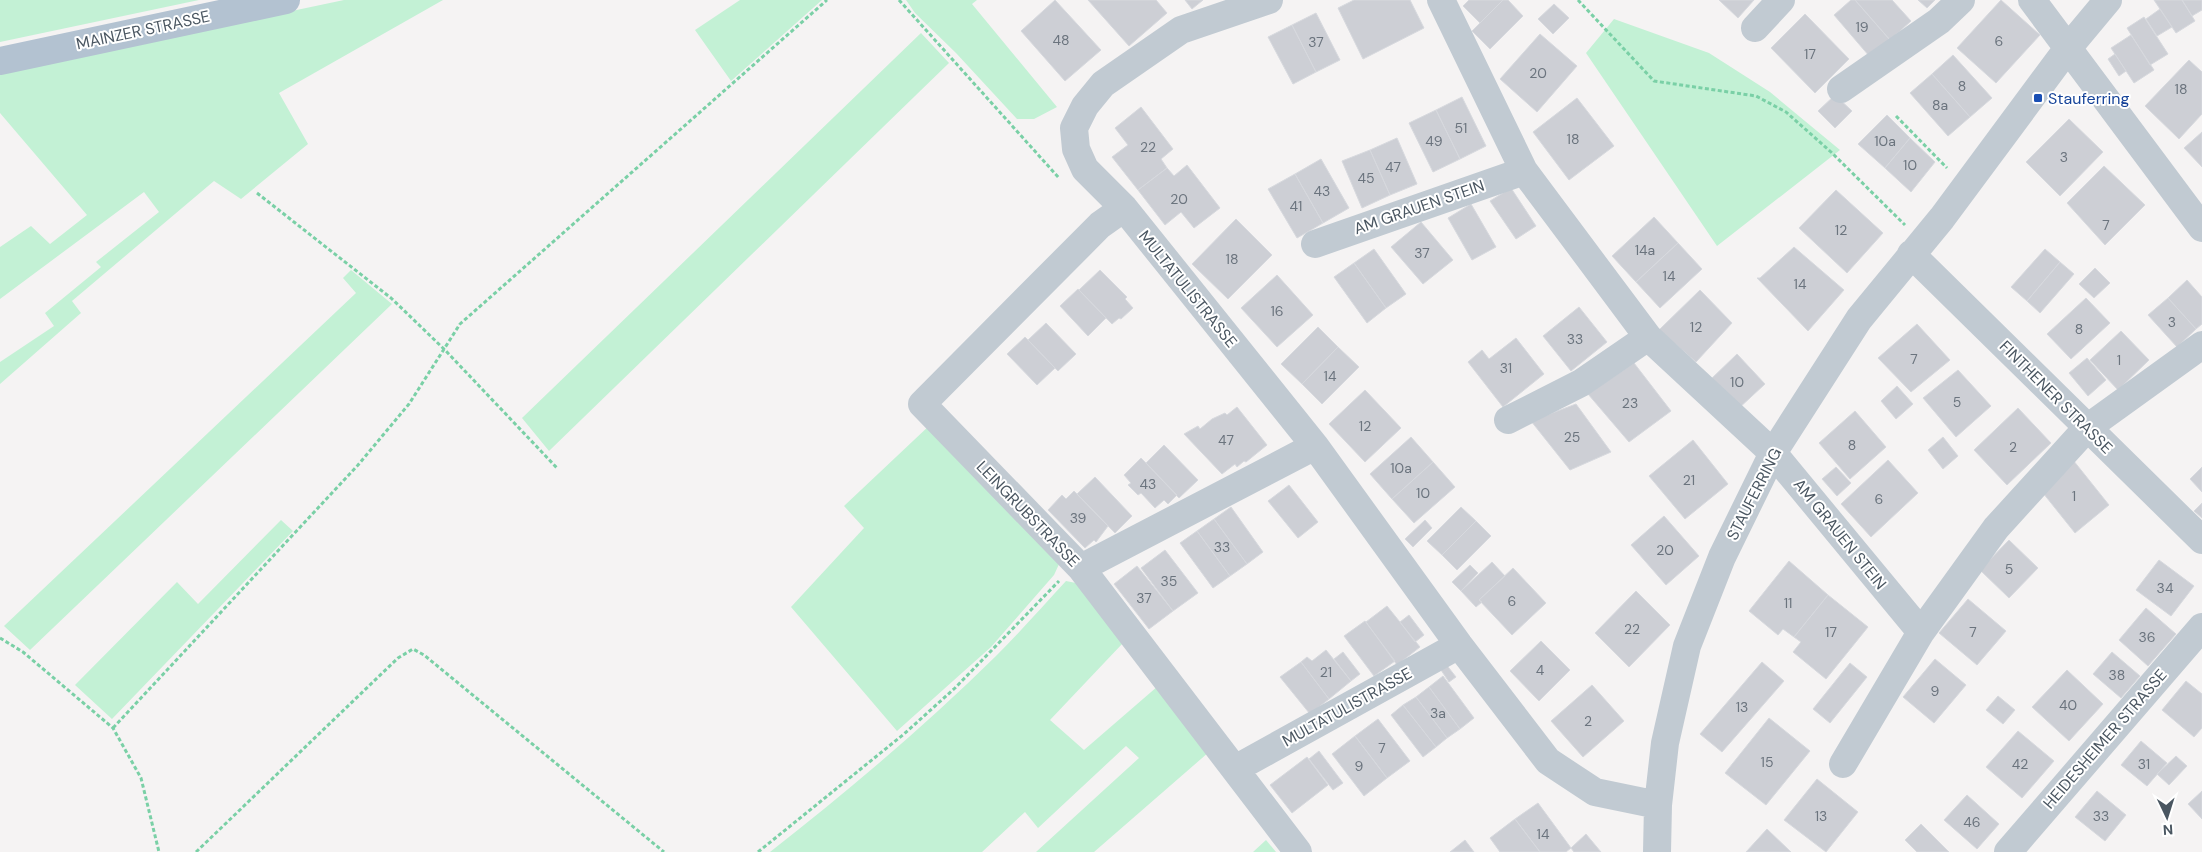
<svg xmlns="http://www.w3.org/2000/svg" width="2202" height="852" font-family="'DM Sans',sans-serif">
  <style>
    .green { fill: #c3f1d5 }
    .building { fill: #cdcfd5; stroke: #d7d9de }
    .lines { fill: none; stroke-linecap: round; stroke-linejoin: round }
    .path { stroke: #7ad0a6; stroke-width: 3; stroke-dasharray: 4 2.5; stroke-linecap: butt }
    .minor { stroke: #c1cad2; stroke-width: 28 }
    .major { stroke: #b3c2d1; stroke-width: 28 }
    .transit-dot { fill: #1a4fb4; stroke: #fff; stroke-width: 2 }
    .labels { text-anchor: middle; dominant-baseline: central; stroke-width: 4; stroke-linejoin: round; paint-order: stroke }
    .number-label { font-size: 14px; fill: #6b747e }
    .street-label { font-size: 16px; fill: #4a5661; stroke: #fff }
    .transit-label { font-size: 16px; fill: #164399; stroke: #fff; text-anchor: start }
  </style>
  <rect width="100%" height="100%" fill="#f5f3f3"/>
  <path class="green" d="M0,0h199l-199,42z
    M344,0h99l-164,93 29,51 -67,55 -27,-18 -142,120 9,12 -81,71v-22l54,-36 -9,-13 56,-46 -5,-5 63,-50 -15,-20 -144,107v-52l31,-21 19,18 37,-29 -87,-102v-40z
    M740,0h82l-91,81 -36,-51z
    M906,0h71l-5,4 85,103 -23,12h-17l-61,-66 -41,-40z
    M1614,19l95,34 61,39 70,58 -123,96 -131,-193z
    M921,33l28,30 -400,388 -27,-33z
    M351,270l41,34 -362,346 -26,-24 352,-333 -13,-15z
    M931,424l129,138 -6,13 -63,72 -94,84 -106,-124 73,-79 -20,-22z
    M281,520l12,11 -181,188 -37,-34 102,-103 21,22z
    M1066,581l15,3 42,59 -73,77 34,30 74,-64 51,66 -115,100h-58l103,-94 -13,-12 -88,82 -13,-16 -43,40h-212c78,-61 155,-126 226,-196 24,-24 47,-50 70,-75z
    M1266,840l10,12h-23z"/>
  <path class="building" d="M1055,0l46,50 -36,31 -44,-50z
    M1088,0h68l11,13 -38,33z
    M1185,0h18l-11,9z
    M1354,0h56l14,28 -61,31 -25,-51z
    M1469,0h34l-23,23 -17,-17z
    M1503,0h5l15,16 -33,33 -18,-18z
    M1719,0h35l-16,18z
    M1851,0h4l35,40 -20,17 -36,-42z
    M1855,0h37l19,21 -21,19z
    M1918,0h17l-8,8z
    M2001,0l39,35 -44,48 -39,-35z
    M2154,0h28l13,21 -19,12z
    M2182,0h20v10l-10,6z
    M1554,4l15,14 -16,16 -15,-15z
    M2160,9l12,18 -15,9 -11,-17z
    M1316,13l24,47 -24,12 -24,-47z
    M1805,14l44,45 -34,34 -44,-45z
    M2144,17l24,37 -18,11 -23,-37z
    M1292,25l24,47 -23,12 -25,-47z
    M1540,34l37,32 -40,46 -37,-33z
    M2131,35l23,35 -20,13 -23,-35z
    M2115,54l11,17 -7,5 -11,-17z
    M1953,55l39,43 -22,19 -38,-43z
    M2189,60l13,12v42l-23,25 -34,-33z
    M1932,74l38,43 -22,19 -38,-43z
    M1835,95l17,16 -17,17 -17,-17z
    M1462,97l24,49 -26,13 -24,-49z
    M1577,98l37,48 -45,34 -36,-48z
    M1141,107l32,42 -12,10 6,9 -29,22 -26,-33 16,-12 -13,-17z
    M1436,110l24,49 -27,13 -24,-49z
    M1887,115l23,23 -25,30 -27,-24z
    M2069,119l34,33 -43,44 -34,-34z
    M2202,132v35l-18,-19z
    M1397,138l20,46 -27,11 -20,-45z
    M1910,138l25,24 -24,30 -26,-24z
    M1370,150l20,45 -28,13 -20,-47z
    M1321,159l28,49 -26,15 -28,-49z
    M1187,165l33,43 -26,20 -13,-16 -16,13 -27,-35 29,-22 7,8z
    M2104,166l41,39 -40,40 -38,-42z
    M1295,174l28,49 -26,15 -29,-49z
    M1511,188l25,38 -20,13 -26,-38z
    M1836,190l47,43 -36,40 -48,-45z
    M1471,204l25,43 -24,13 -24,-42z
    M1654,217l24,26 -42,39 -24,-26z
    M1236,219l36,36 -44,44 -36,-35z
    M1421,222l32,38 -30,24 -32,-37z
    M1678,243l24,26 -42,39 -24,-26z
    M1794,247l50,43 -36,41 -51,-53h3z
    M1374,249l32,45 -20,14 -32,-45z
    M2045,249l15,13 -33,39 -16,-14z
    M2060,262l14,12 -34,39 -13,-12z
    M1354,263l32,45 -19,15 -33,-46z
    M2095,268l15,15 -16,15 -15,-14z
    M1100,270l27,27 -2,2 8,9 -12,11 -2,-1 -7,6 -33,-34z
    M1277,275l36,40 -36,32 -36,-39z
    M2187,280l15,17v27l-6,5 -28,-31z
    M1078,289l28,29 -18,18 -28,-30z
    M1700,290l32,33 -36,39 -37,-32z
    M2086,298l24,25 -39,36 -24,-25z
    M2168,298l28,31 -19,18 -29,-32z
    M1579,307l28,35 -36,29 -28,-35z
    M1046,323l30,31 -18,17 -30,-31z
    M1917,324l33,36 -39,32 -33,-34z
    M1318,327l20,20 -36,37 -21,-20z
    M2121,331l28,29 -31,30 -28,-30z
    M1025,337l30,31 -18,17 -30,-31z
    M1516,338l28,36 -41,33 -35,-45 14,-12 7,9z
    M1338,347l21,20 -37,37 -20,-20z
    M1737,354l28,30 -27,25 -29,-28z
    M2087,358l19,22 -18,16 -19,-23z
    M1634,363l37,48 -42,31 -41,-48z
    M1958,370l33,36 -35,31 -33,-39z
    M1897,386l16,18 -17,15 -15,-18z
    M1365,390l36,38 -36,34 -36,-38z
    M1576,404l35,48 -41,18 -39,-49z
    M1237,407l30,38 -21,17 -2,-1 -7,6 -2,-3 -13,10 -38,-40 14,-8 2,3 12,-10 13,-6 2,2z
    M2018,408l33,35 -44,42 -33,-35z
    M1855,411l31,36 -36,32 -31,-36z
    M1411,437l22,25 -41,37 -22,-25z
    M1943,437l15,19 -15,13 -15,-19z
    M1693,440l35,44 -43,35 -36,-43z
    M1164,445l34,35 -19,18 -33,-35z
    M1141,458l36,37 -9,9 -4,-4 -9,8 -14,-15 -3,2 -10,-10 3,-2 -7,-8z
    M1888,460l30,33 -47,44 -30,-33z
    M2073,460l36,45 -34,28 -36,-45z
    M1433,462l22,25 -41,36 -22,-24z
    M1836,467l15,16 -14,13 -15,-17z
    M2202,467v25l-12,-13z
    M1095,477l37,39 -17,17 -38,-39z
    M1289,485l29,37 -20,16 -30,-37z
    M1074,491l34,35 -12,16 -2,-2 -9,8 -37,-38 14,-15 4,4z
    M2202,503v15l-8,-7z
    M1231,507l32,45 -16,12 -33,-45z
    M1461,507l15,14 -34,34 -15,-14z
    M1664,516l35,40 -33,29 -35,-40z
    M1214,519l33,45 -17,12 -33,-45z
    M1425,520l7,8 -19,19 -8,-8z
    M1476,521l15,15 -34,34 -15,-15z
    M1197,531l33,45 -17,12 -33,-45z
    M2009,540l29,28 -29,30 -29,-28z
    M1165,550l33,43 -25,18 -32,-43z
    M2159,560l35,26 -23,30 -35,-26z
    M1789,561l39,34 -34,42 -11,-8 -5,6 -29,-24z
    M1492,562l13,14 -26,24 3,2 -6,5 -15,-16z
    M1470,565l8,8 -17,18 -9,-9z
    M1137,566l36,45 -24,18 -35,-45z
    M1513,568l33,35 -34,32 -33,-35z
    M1636,591l34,34 -41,42 -34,-34z
    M1828,595l40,32 -42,52 -33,-27 8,-10 -7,-5z
    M1968,599l38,32 -29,34 -38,-32z
    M1387,606l33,41 -23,18 -31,-43z
    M2146,608l30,26 -28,32 -29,-26z
    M1409,615l15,20 -9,7 -15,-20z
    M1365,621l30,40 -21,15 -30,-40z
    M1541,641l29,29 -31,31 -29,-30z
    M1326,650l25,31 -22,18 -28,-37 6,-5 5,4z
    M1343,652l17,22 -9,7 -17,-22z
    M2112,652l28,24 -19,22 -28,-24z
    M1935,659l31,26 -32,38 -31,-26z
    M1301,662l28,37 -19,15 -30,-37z
    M1762,662l22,19 -62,71 -22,-18z
    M1445,663l11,14 -7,5 -10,-15z
    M1850,663l17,14 -37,46 -17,-14z
    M2067,670l36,34 -34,37 -37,-34z
    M1443,676l31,42 -14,11 -31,-42z
    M2186,681l16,13v34l-8,9 -32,-27z
    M1592,685l32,36 -41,36 -32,-36z
    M1429,687l31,42 -13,9 -31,-41z
    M1998,696l17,14 -12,14 -17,-14z
    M1416,697l31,41 -11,9 -33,-42z
    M1403,705l33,42 -13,10 -32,-42z
    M1769,718l41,33 -44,54 -41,-32z
    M1378,719l32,42 -23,17 -32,-42z
    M2018,731l36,30 -32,37 -36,-31z
    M1355,736l32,42 -23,18 -32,-42z
    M2141,741l26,22 -20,23 -26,-21z
    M1319,751l24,32 -10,7 -24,-31z
    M2176,756l11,10 -18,19 -12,-11z
    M1307,757l21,28 -36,28 -22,-28z
    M1817,779l41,33 -32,40 -42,-32z
    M2097,791l29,24 -21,26 -30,-24z
    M2202,791v28l-14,-15z
    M1967,795l32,29 -22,25 -33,-29z
    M1538,803l33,45 -5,4h-26l-25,-33z
    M1515,819l25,33h-40l-10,-14z
    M1921,824l28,28h-32l-12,-12z
    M1767,829l24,23h-45z
    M1586,834l15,18h-27l-3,-4z
    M1465,840l9,12h-24z"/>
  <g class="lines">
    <path class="path" d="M899,0l160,178
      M1578,0l76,81 102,15 30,16 45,40 74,73
      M1896,116l51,52
      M257,193l134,105 54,52 112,118
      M0,638l23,14 90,76 28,50 18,74
      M113,728l245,-263 51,-61 51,-80 367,-324
      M196,852l202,-194 15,-9 11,6 240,197
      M758,852l146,-118 51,-46 104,-107"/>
    <path class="minor" d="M1269,0l-88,30 -78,54 -18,22 -11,22 2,21 9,20 39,39 191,238 144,199 89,116 47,31 63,13
      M1441,0l83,171 124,166 125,116 148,179
      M2032,0l170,228
      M1755,28l26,-28
      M1841,89l98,-68 22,-21
      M1124,208l-24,17 -178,179 159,164 217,284
      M1315,244l209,-73
      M1911,254l291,286
      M1508,420l73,-37 67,-46
      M1081,568l234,-122
      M1843,764l78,-132 75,-104 91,-100 115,-83
      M1235,769l224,-124
      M1657,852l1,-47 7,-62 22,-97 35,-89 51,-104 86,-134 83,-101 126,-170 40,-48
      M2008,852l194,-225"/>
    <path class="major" d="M0,61l286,-61"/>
  </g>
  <rect class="transit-dot" x="2033" y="93" width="10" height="10" rx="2.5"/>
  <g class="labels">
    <g class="number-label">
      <text x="1862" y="27">19</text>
      <text x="1061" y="40">48</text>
      <text x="1999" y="41">6</text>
      <text x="1316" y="42">37</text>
      <text x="1810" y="54">17</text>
      <text x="1538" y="73">20</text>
      <text x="1962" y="86">8</text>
      <text x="2181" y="89">18</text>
      <text x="1940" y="105">8a</text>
      <text x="1461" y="128">51</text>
      <text x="1573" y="139">18</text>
      <text x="1434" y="141">49</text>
      <text x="1885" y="141">10a</text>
      <text x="1148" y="147">22</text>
      <text x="2064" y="157">3</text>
      <text x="1910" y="165">10</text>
      <text x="1393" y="167">47</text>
      <text x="1366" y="178">45</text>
      <text x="1322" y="191">43</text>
      <text x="1179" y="199">20</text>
      <text x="1296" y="206">41</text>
      <text x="2106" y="225">7</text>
      <text x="1841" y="230">12</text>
      <text x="1645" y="250">14a</text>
      <text x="1422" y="253">37</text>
      <text x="1232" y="259">18</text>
      <text x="1669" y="276">14</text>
      <text x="1800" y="284">14</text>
      <text x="1277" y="311">16</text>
      <text x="2172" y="322">3</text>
      <text x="1696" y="327">12</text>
      <text x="2079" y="329">8</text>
      <text x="1575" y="339">33</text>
      <text x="1914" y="359">7</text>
      <text x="2119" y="360">1</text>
      <text x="1506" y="368">31</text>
      <text x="1330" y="376">14</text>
      <text x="1737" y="382">10</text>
      <text x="1957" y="402">5</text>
      <text x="1630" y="403">23</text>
      <text x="1365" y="426">12</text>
      <text x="1572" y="437">25</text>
      <text x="1226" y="440">47</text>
      <text x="1852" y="445">8</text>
      <text x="2013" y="447">2</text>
      <text x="1401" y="468">10a</text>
      <text x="1689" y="480">21</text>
      <text x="1148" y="484">43</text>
      <text x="1423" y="493">10</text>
      <text x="2074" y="496">1</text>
      <text x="1879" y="499">6</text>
      <text x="1078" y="518">39</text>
      <text x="1222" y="547">33</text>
      <text x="1665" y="550">20</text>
      <text x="2009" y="569">5</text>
      <text x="1169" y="581">35</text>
      <text x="2165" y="588">34</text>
      <text x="1144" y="598">37</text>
      <text x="1512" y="601">6</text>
      <text x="1788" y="603">11</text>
      <text x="1632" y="629">22</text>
      <text x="1831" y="632">17</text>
      <text x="1973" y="632">7</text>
      <text x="2147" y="637">36</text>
      <text x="1540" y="670">4</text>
      <text x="1326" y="672">21</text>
      <text x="2117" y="675">38</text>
      <text x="1935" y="691">9</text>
      <text x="2068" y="705">40</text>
      <text x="1742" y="707">13</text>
      <text x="1438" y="713">3a</text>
      <text x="1588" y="721">2</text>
      <text x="1382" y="748">7</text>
      <text x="1767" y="762">15</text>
      <text x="2020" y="764">42</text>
      <text x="2144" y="764">31</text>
      <text x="1359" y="766">9</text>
      <text x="1821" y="816">13</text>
      <text x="2101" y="816">33</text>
      <text x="1972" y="822">46</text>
      <text x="1543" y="834">14</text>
    </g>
    <g class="street-label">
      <text transform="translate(143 30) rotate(-12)">MAINZER STRASSE</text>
      <text transform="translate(1419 207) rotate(-19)">AM GRAUEN STEIN</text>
      <text transform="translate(1188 289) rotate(51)">MULTATULISTRASSE</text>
      <text transform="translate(2056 397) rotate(45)">FINTHENER STRASSE</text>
      <text transform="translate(1754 494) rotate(-63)">STAUFERRING</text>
      <text transform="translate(1028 514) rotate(46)">LEINGRUBSTRASSE</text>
      <text transform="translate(1840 534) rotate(51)">AM GRAUEN STEIN</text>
      <text transform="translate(1347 707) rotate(-29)">MULTATULISTRASSE</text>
      <text transform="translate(2105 739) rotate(-49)">HEIDESHEIMER STRASSE</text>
    </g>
    <g class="transit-label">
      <text x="2048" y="98">Stauferring</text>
    </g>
  </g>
  <g transform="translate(2167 817) rotate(176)" stroke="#ffffff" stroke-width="4" paint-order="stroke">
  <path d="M0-4L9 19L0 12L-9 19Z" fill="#4a5661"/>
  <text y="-8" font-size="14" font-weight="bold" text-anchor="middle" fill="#4a5661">N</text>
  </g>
</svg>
